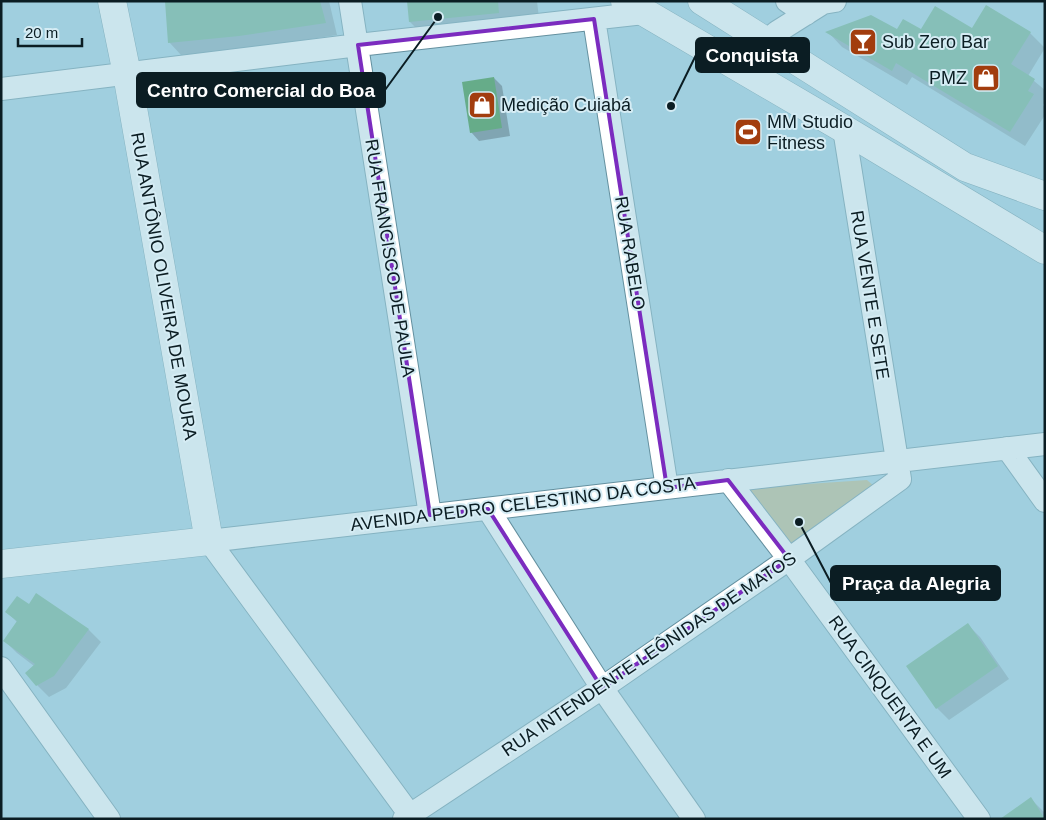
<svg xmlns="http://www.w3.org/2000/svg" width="1046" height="820" font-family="Arial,sans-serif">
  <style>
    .green { fill: #bdb686 }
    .shadow { fill: #0003 }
    .building { fill: #66ac89 }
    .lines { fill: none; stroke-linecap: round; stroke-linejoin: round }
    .street-casing { stroke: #64909f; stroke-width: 24 }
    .secondary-casing { stroke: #64909f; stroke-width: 29 }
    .primary-casing { stroke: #64909f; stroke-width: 29 }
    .street { stroke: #fff; stroke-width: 22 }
    .secondary { stroke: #fff; stroke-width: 28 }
    .primary { stroke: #fff; stroke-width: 28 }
    .marked { fill: none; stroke: #7b2cbf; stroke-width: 4; stroke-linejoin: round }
    .labels { text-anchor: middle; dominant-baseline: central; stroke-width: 4; stroke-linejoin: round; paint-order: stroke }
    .poi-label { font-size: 18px; fill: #0b1d23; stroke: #d5ecf4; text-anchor: start }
    .street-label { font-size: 18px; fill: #0b1d23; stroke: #d5ecf4 }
    .leader { fill: none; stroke: #0b1d23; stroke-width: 2 }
    .callout-dot { fill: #0b1d23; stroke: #d5ecf4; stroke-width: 2 }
    .callout { fill: #0b1d23; stroke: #0b1d23; stroke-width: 2 }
    .callout-label { font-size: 19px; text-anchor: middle; font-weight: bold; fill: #fff }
  </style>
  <rect width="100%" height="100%" fill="#a1cfdf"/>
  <path class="green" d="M867,480l8,7 -84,66 -46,-65z"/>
  <path class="shadow" d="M177,1h152l8,34 -85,13 -71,7 -12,-13z
    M408,1h129l3,26 -114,11 -16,-16z
    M987,6l43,27 15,15 -17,28 17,14v12l-2,3 2,2v8l-20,31 -113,-69 -5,8 -65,-38 -14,-15 144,-2z
    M494,78l8,8 8,50 -31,5 -8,-9z
    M37,595l52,35 12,12 -35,46 -17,9 -12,-12 -3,-19 -17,-13 -12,-12 12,-19 -10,-10 22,-6z
    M968,625l12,12 29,42 -60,41 -12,-12z
    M1031,799l14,14v6z"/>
  <path class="building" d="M165,1h155l6,22 -87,13 -71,7z
    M407,1h91l1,12 -90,9z
    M986,5l45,27 -20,32 24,15 -7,12 6,3 -24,38 -114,-69 -4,8 -67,-39 46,-17 26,14 6,-10 18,10 14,-23 37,22z
    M494,77l8,51 -32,5 -8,-51z
    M36,593l53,36 -35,47 -18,10 -11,-13 10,-9 -32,-23 14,-20 -12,-9 12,-16 12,8z
    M968,623l30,43 -62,43 -30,-43z
    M1031,797l14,22h-45z"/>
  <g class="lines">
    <g class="street-casing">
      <path id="street" d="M350,1l80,514
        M787,1l19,13
        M594,19l73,469
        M765,42l12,-10 46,-29 12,-2
        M1,89l357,-44 286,-32
        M1007,448l38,53
        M728,480l61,79 190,260
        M488,509l114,179 92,131
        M1,668l108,151
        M404,819l198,-131 187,-129 111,-80 -56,-350
        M413,819l-204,-278 836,-97"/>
    </g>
    <g class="secondary-casing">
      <path id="secondary" d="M1,564l208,-23 -82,-467 -15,-73"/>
    </g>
    <g class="primary-casing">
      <path id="primary" d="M625,1l219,128 201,121
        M702,1l263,166 80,29"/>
    </g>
    <use href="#street" class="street"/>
    <use href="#secondary" class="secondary"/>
    <use href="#primary" class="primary"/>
  </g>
  <path d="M0 0H1046V820H0ZM594,19l73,469 61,-8 61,79 -187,129 -114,-179 -58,6 -72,-470z" fill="#a1cfdf" fill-opacity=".55" fill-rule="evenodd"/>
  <path class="marked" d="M594,19l73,469 61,-8 61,79 -187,129 -114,-179 -58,6 -72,-470z"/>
  <defs>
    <g id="bar-square" transform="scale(1.4375)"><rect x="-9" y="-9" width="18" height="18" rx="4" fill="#a23d0e" stroke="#d5ecf4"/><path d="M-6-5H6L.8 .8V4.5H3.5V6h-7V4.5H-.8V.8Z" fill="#fff"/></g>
    <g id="shop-square" transform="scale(1.4375)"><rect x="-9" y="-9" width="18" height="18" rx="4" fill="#a23d0e" stroke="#d5ecf4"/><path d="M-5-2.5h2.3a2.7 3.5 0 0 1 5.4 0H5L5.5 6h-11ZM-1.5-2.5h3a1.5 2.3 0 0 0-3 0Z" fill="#fff"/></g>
    <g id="stadium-square" transform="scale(1.4375)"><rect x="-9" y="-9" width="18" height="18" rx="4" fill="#a23d0e" stroke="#d5ecf4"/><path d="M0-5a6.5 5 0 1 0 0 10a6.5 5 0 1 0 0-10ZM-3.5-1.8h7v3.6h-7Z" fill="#fff"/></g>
  </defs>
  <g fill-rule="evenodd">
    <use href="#bar-square" x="863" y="42"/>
    <use href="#shop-square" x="986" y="78"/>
    <use href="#shop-square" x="482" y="105"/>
    <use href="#stadium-square" x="748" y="132"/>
  </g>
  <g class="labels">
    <g class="poi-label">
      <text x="882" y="42">Sub Zero Bar</text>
      <text x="967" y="78" text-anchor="end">PMZ</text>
      <text x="501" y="105">Medição Cuiabá</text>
      <text x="767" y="122">MM Studio<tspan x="767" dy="21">Fitness</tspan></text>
    </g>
    <g class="street-label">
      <text transform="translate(630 253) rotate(81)">RUA RABELO</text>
      <text transform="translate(390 258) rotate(81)">RUA FRANCISCO DE PAULA</text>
      <text transform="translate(164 286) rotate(80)">RUA ANTÔNIO OLIVEIRA DE MOURA</text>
      <text transform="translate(870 295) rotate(81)">RUA VENTE E SETE</text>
      <text transform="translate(523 504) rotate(-7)">AVENIDA PEDRO CELESTINO DA COSTA</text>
      <text transform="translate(649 654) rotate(-34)">RUA INTENDENTE LEÔNIDAS DE MATOS</text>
      <text transform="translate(890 697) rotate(54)">RUA CINQUENTA E UM</text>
    </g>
  </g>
  <path class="leader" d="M671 106L696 55M438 17L385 90M799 522L831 583"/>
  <g class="callout-dot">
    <circle cx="671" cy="106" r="5"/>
    <circle cx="438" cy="17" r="5"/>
    <circle cx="799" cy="522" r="5"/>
  </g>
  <g class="callout">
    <rect x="696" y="38" width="113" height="34" rx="5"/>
    <rect x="137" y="73" width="248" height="34" rx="5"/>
    <rect x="831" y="566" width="169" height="34" rx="5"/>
  </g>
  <g class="callout-label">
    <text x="752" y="62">Conquista</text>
    <text x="261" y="97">Centro Comercial do Boa</text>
    <text x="916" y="590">Praça da Alegria</text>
  </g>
  <rect width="1046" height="820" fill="none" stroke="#0b1d23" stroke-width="5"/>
  <path d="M18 38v8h64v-8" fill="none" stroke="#0b1d23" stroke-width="2.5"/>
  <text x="25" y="38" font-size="15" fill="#0b1d23" stroke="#d5ecf4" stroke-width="4" paint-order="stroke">20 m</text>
</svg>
